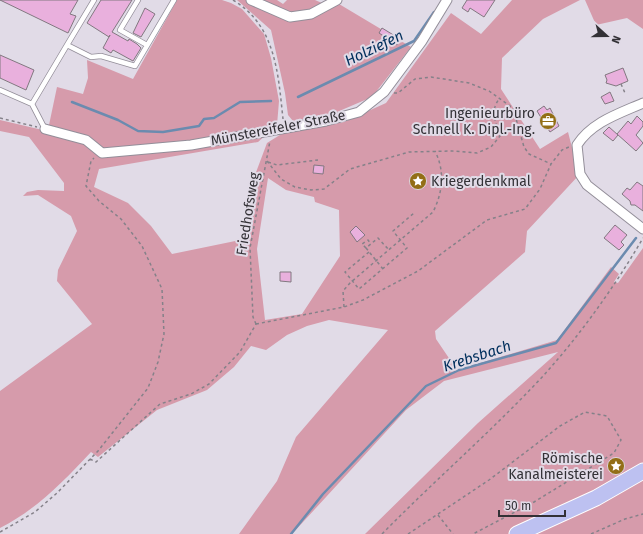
<svg xmlns="http://www.w3.org/2000/svg" width="643" height="534" font-family="'Fira Sans',sans-serif">
  <style>
    .green { fill: #d69bab; fill-rule: evenodd }
    .lines { fill: none; stroke-linecap: round; stroke-linejoin: round }
    .stream { stroke: #6b8baf; stroke-width: 2.5 }
    .building { fill: #e9b0dd; stroke: #827880 }
    .service-casing { stroke: #938e99; stroke-width: 6 }
    .minor-casing { stroke: #938e99; stroke-width: 11 }
    .primary-casing { stroke: #fff; stroke-width: 17 }
    .path { stroke: #858189; stroke-width: 1.5; stroke-dasharray: 3 3; stroke-linecap: butt }
    .service { stroke: #fff; stroke-width: 4.5 }
    .minor { stroke: #fff; stroke-width: 9 }
    .primary { stroke: #bdc1f1; stroke-width: 15 }
    .labels { text-anchor: middle; dominant-baseline: central; stroke-width: 4; stroke-linejoin: round; paint-order: stroke }
    .poi-label { font-size: 14px; fill: #333136; stroke: #e1dbe7; text-anchor: end }
    .street-label { font-size: 14px; fill: #333136; stroke: #e1dbe7 }
    .water-label { font-size: 15px; font-style: italic; fill: #002f5c; stroke: #e1dbe7 }
  </style>
  <rect width="100%" height="100%" fill="#e1dbe7"/>
  <path class="green" d="M177,0h45l9,3 11,6 22,25 7,24 8,43 -2,24 -19,17 -159,27 -5,18 34,16 23,23 21,28 73,-15 10,-64 12,-32 16,-10 61,-11 42,-19 65,-90 30,21 31,-34h68l-37,19 -41,39 -1,31 39,60 28,-17 11,43 -52,56 -2,21 -90,79 1,8 21,31 100,-30 54,-73 8,7 -5,8 4,1 25,-35v286h-278l113,-111 80,-71 -114,29 -38,29 -114,124h-53l38,-53 19,-44 92,-107 -59,-10 -22,6 -20,9 -21,15 -15,-4 -17,21 -27,23 -50,20 -59,47 -7,-5c-28,30 -54,57 -91,76v-137l92,-67 -35,-43 1,-11 19,-39 -6,-15 -33,-21 -15,1 4,-4 11,-2 26,1v-8l-35,-46 -29,-6v-11l51,12 -2,-7 8,-38 26,7 5,-16 -1,-18 46,19zM268,178l18,12 28,7 1,5 24,8 1,46 -38,58 -37,6 -8,-71z
    M237,0h40l6,4 4,-4h28l16,7 8,-3 72,43 -39,50 -35,15 -44,9 -5,-6 -3,-22 -14,-63z
    M585,0h58v29l-16,-11 -31,7z"/>
  <g class="lines">
    <path class="stream" d="M298,97l116,-56 20,-29
      M72,102l46,18 20,11 25,1 36,-6 5,-7 10,-1 26,-16 31,-1
      M291,534l32,-40 103,-108 33,-16 97,-27 80,-105"/>
  </g>
  <path class="building" d="M0,0h78l-8,14 6,2 -8,17z
    M101,0h31l-20,32 16,9 1,-2 8,5 4,4 -8,13 -20,-11 -2,3 -8,-5 7,-13 -1,2 -22,-14z
    M467,0h28l-11,17 -14,-9 -2,4 -6,-4z
    M145,8l10,6 -14,23 -8,-4z
    M382,28l18,11 -3,6 -18,-12z
    M0,55l34,15 -8,20 -26,-12z
    M623,68l5,13 -12,5 -10,-3 1,-3 -2,-5z
    M610,92l4,9 -9,3 -4,-7z
    M544,106l3,4 3,-2 9,18 -9,6 -13,-21z
    M637,116l6,6v4l-7,9 7,8 -7,8 -19,-17 11,-13 3,3z
    M609,127l9,8 -5,6 -10,-8z
    M314,165l10,1 -1,8 -10,-1z
    M637,182l6,4v25l-8,-6h-4l-1,-4 -8,-7 5,-6 3,2z
    M615,225l12,10 -6,7 3,3 -5,5 -15,-12z
    M356,226l9,9 -8,7 -7,-10z
    M280,272h11v10l-11,-1z"/>
  <g class="lines">
    <g class="service-casing">
      <path id="service" d="M94,0l-27,45 24,12 10,-1 34,10 39,-66
        M138,0l-18,30 27,15
        M0,90l32,14 35,-59
        M32,104l13,25"/>
    </g>
    <g class="minor-casing">
      <path id="minor" d="M251,0l39,17 21,-3 26,-14
        M643,103c-25,11 -51,19 -66,42l3,29 7,11 56,44
        M45,129l41,11 16,13 89,-8 135,-24 33,-9 25,-20 38,-51 25,-41"/>
    </g>
    <g class="primary-casing">
      <path id="primary" d="M517,534l79,-36 47,-27"/>
    </g>
    <path class="path" d="M233,0c43,26 45,73 50,119
      M621,84l4,9
      M394,93h4l17,-14 16,-2 38,6 20,8 24,17 11,39 5,7 22,10
      M0,118l37,9
      M267,161l14,18 14,8 16,3 13,-1 26,-20 59,-17 43,-1 25,2 14,-6 9,-11c-4,-14 -11,-25 0,-38
      M268,162l9,3 41,-5
      M366,248l-4,-4 6,-4 3,4
      M369,252l-24,20 14,17 48,-41 -14,-17 21,-18
      M383,269l-17,-21 12,-10 11,12
      M344,307l-1,-16 7,-8 83,-71c10,-20 12,-41 2,-61
      M256,324l88,-17 19,-7 55,-29 69,-51 38,-11 15,-20 11,-25 11,-14 7,-3
      M256,324l-3,-7 -3,-69 20,-107
      M90,459l6,3 64,-58 31,-10 18,-10 31,-32 16,-28
      M438,515l15,19
      M0,532l35,-20 22,-19 41,-42 50,-63 10,-26 6,-28 -2,-45 -20,-43 -21,-27 -22,-18 -13,-15 5,-25 3,-3
      M382,534c53,-54 110,-103 162,-159 37,-41 71,-89 99,-137
      M408,534l81,-54 71,-54 25,-14 22,4 14,24 -7,13 -80,49 -61,32
      M591,534l34,-15 18,-5"/>
    <use href="#service" class="service"/>
    <use href="#minor" class="minor"/>
    <use href="#primary" class="primary"/>
  </g>
  <defs>
    <g id="office-disc" transform="scale(0.9)"><circle r="9.5" fill="#936e16" stroke="#e1dbe7"/><path d="M-6-3h4V-5.5h4V-3h4V5H-6ZM-1-4.5V-3h2v-1.5ZM-6 0V1H6V0Z" fill="#fff"/></g>
    <g id="sight-disc" transform="scale(0.9)"><circle r="9.5" fill="#936e16" stroke="#e1dbe7"/><path d="M0-6L1.8-2.2L6-1.7L2.9 1.2L3.7 5.4L0 3.3L-3.7 5.4L-2.9 1.2L-6-1.7L-1.8-2.2Z" fill="#fff"/></g>
  </defs>
  <g fill-rule="evenodd">
    <use href="#office-disc" x="548" y="121"/>
    <use href="#sight-disc" x="418" y="181"/>
    <use href="#sight-disc" x="616" y="466"/>
  </g>
  <g class="labels">
    <g class="poi-label">
      <text x="535" y="113">Ingenieurbüro<tspan x="535" dy="16">Schnell K. Dipl.-Ing.</tspan></text>
      <text x="431" y="181" text-anchor="start">Kriegerdenkmal</text>
      <text x="603" y="458">Römische<tspan x="603" dy="16">Kanalmeisterei</tspan></text>
    </g>
    <g class="street-label">
      <text transform="translate(278 128) rotate(-11)">Münstereifeler Straße</text>
      <text transform="translate(248 214) rotate(-81)">Friedhofsweg</text>
    </g>
    <g class="water-label">
      <text transform="translate(374 48) rotate(-26)">Holziefen</text>
      <text transform="translate(477 356) rotate(-18)">Krebsbach</text>
    </g>
  </g>
  <g transform="translate(607 36) rotate(111)" stroke="#e1dbe7" stroke-width="3" paint-order="stroke">
  <path d="M0-3L7 15L0 10L-7 15Z" fill="#333136"/>
  <text y="-6" font-size="11" font-weight="bold" text-anchor="middle" fill="#333136">N</text>
  </g>
  <path d="M499 510v6h66v-6" fill="none" stroke="#333136" stroke-width="2"/>
  <text x="505" y="510" font-size="12" fill="#333136" stroke="#e1dbe7" stroke-width="3" paint-order="stroke">50 m</text>
</svg>
